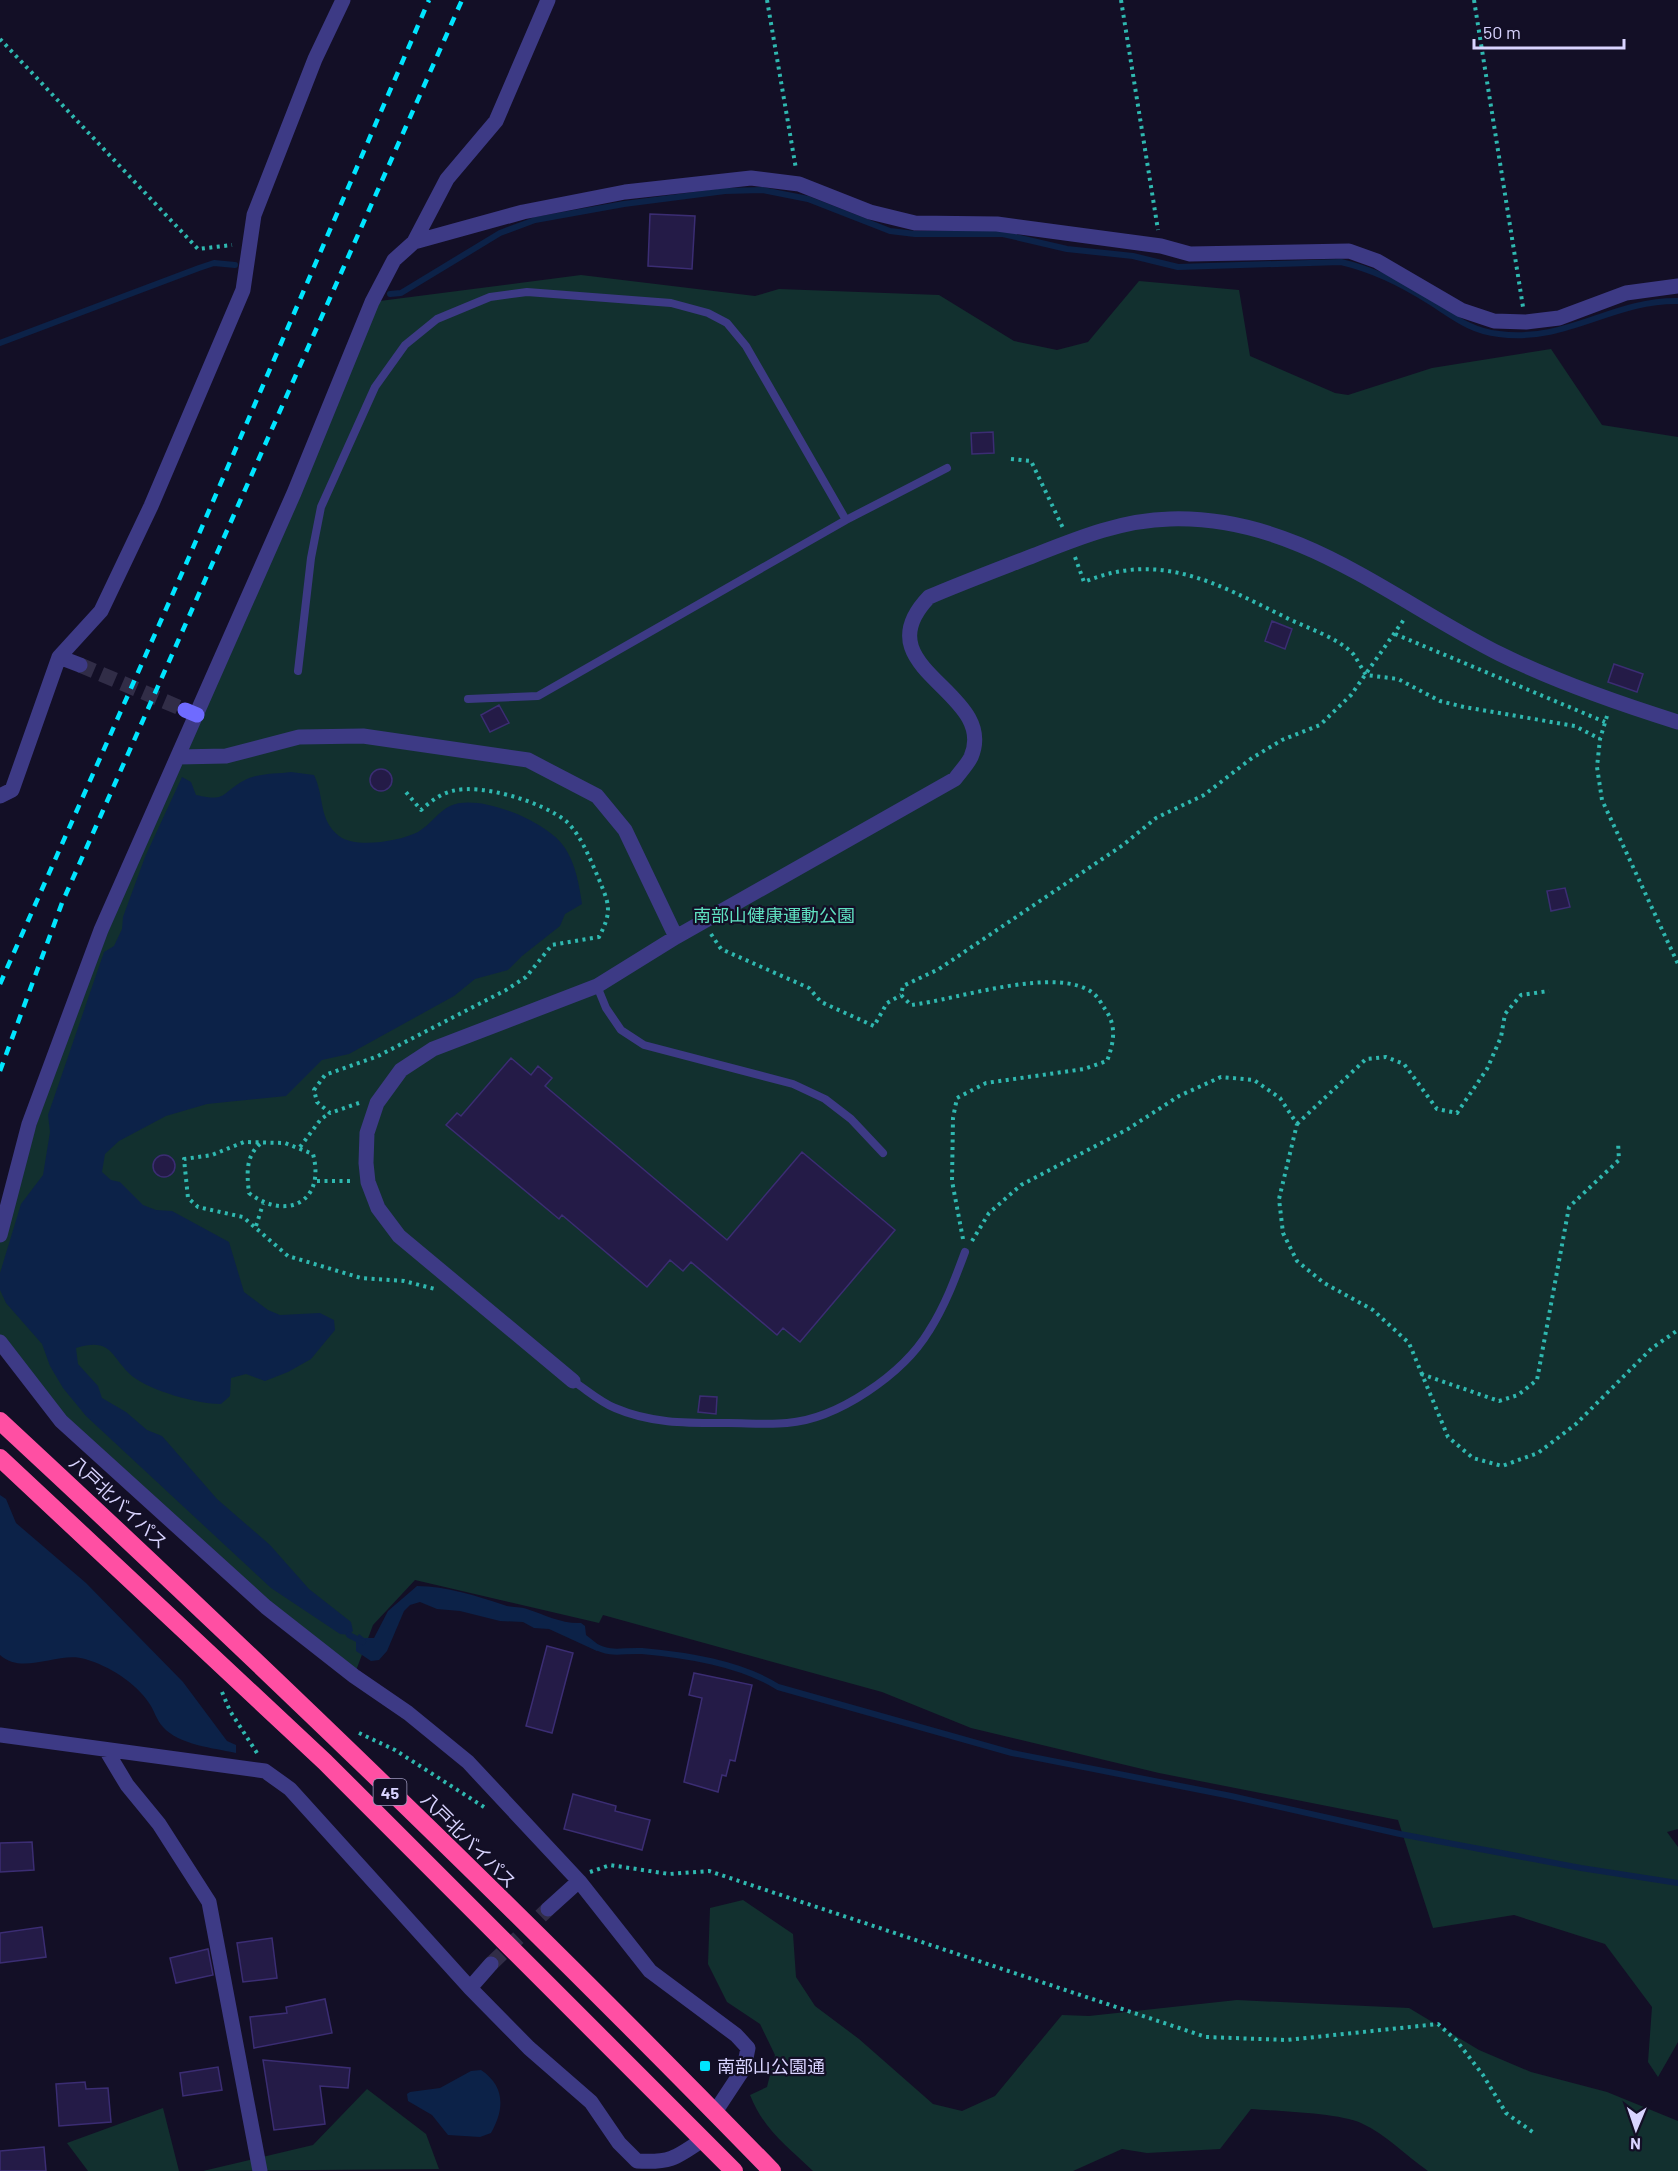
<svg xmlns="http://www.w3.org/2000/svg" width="1678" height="2171" font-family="Barlow,'Noto Sans JP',sans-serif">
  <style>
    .green { fill: #12302f }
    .water { fill: #0c2248 }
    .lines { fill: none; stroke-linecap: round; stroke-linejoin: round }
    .stream { stroke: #0c2248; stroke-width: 6 }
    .building { fill: #241b47; stroke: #3b2d73; stroke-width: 1.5 }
    .street-tunnel { stroke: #312d47; stroke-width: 15; stroke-dasharray: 15 8; stroke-linecap: butt }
    .path { stroke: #2fb8b0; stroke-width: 4; stroke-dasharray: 3 4.5; stroke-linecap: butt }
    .lane { stroke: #3d3a85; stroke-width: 8 }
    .street { stroke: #3d3a85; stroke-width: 15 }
    .secondary { stroke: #6f6bff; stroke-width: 15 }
    .highway { stroke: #ff4fa3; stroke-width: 18 }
    .rail { stroke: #00e5ff; stroke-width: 4.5; stroke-dasharray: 9 8; stroke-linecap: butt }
    .poi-dot { fill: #00e5ff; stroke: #130f26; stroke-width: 2 }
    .labels { text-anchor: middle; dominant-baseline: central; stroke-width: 4.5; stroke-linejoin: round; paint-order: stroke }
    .shield { fill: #130f26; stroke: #9e99be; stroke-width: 1.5 }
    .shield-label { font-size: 16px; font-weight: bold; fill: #d9d4ff }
    .park-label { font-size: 18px; fill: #5fe0c0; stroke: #130f26 }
    .street-label { font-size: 18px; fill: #d9d4ff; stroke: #130f26 }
    .poi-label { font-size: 18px; fill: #d9d4ff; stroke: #130f26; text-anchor: start }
  </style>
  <rect width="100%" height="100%" fill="#130f26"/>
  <path class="green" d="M581,275l174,21 24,-7 160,6 75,46 43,9 31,-8 51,-61 100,9 11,66 85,37 13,2 84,-27 119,-19 51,76 76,12v1392l-11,3 11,15v195l-20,35 -10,-15 4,-55 -47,-63 -91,-29 -81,13 -35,-108 -239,-47 -188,-45 -89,-36 -279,-77 -4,8 -184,-43 -42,45 -19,51 -293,-255 -61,-79v-107l101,-305 271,-628z
    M743,1900l50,34 3,43 19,29 44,33 74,65 29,7 33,-15 67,-81 27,1 148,-16 172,8 70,42 52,22 76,20 71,29v50h-250c-23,-16 -41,-36 -67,-48 -21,-10 -85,-12 -110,-14l-31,40 -73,4 -25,-4 -49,22h-260c-27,-26 -49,-41 -63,-76l17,-8 8,-32 -15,-31 -33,-22 -19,-38 2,-56z
    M367,2089l59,45 13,35 -236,2 110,-26z
    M163,2108l16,63h-91l-21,-28z"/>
  <path class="water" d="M291,772l23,3c11,23 4,44 25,61 17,13 61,5 79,-4 12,-7 21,-21 32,-26 28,-14 99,16 115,42 11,17 14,37 17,56l-17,10 -5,12 -38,30 -14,14 -33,9 -21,17 -105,58 -27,6 -36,36 -79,8 -41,12 -47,25 -14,13 -3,18 9,8 9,2 23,23 13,5 16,1 57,31 15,50 24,18 12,5 40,-2 14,7 1,10 -24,29 -23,13 -23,9 -19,-7 -15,4 -1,18 -9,8c-24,0 -70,-13 -89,-28 -22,-19 -19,-39 -56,-28l2,16 20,22 4,12 24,14 21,18 15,6 55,63 53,46 39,44 42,33 2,9 -4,4 -9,-1 -69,-46 -185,-172 -23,-28 -13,-22 -8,-22 -36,-41 -6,-13v-17l21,-69 22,-29 7,-43 -2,-17 56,-163 10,-6 8,-17 1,-12 22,-60 37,-80 9,5 5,13c31,7 24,-1 47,-14 13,-8 33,-7 48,-9z
    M0,1495l6,4 10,24 70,60 97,99 44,59 9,4v8c-22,-5 -57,-8 -73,-26 -6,-6 -9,-17 -14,-24 -14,-21 -40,-37 -64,-44 -27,-8 -62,17 -85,-4z
    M417,1586c30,0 59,10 87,19 7,3 15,1 23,4 18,6 35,15 54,14l4,3 1,9 14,11 -3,5 -48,-22 -15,-1 -11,-6 -23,-1 -40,-10 -23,-2 -17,-7 -10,3 -6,6 -17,40 -8,9 -8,1 -15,-10v-12l3,-5 5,4h10l14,-27z
    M481,2070c25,17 23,40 10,63l-11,4 -32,-2 -16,-20 -24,-14 -1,-7 3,-2 30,-4 31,-17z"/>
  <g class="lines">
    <path class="stream" d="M390,294l11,-1 99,-60 35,-13 89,-16 101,-13 37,-1 46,9 82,32 25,3h88l64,15 66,7 45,11 163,-5c30,7 63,23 88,39 24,15 41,30 70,33 68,9 113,-34 179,-33
      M0,343l199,-75 15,-5 21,2
      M349,1635l14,7
      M592,1645c21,11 29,5 50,6 44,4 98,12 136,36l234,66 219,43 169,38 181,34 97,15"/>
  </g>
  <path class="building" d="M650,214l45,2 -3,53 -44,-3z
    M993,432l1,21 -22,1 -1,-21z
    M1272,621l20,8 -7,20 -20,-8z
    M1614,664l29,10 -6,18 -29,-10z
    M499,705l10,18 -19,9 -9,-17z
    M370 780a11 11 0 1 1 22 0a11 11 0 1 1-22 0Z
    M1565,888l5,19 -19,4 -4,-20z
    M511,1058l20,17 7,-9 14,12 -7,8 182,154 75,-88 93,78 -95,112 -17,-14 -6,7 -86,-73 -8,9 -13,-11 -23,27 -85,-72 -3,4 -113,-94 11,-12 4,3z
    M153 1166a11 11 0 1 1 22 0a11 11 0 1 1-22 0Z
    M700,1396l17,1 -1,17 -18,-2z
    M547,1646l26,7 -21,80 -26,-7z
    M694,1673l58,12 -17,76 -5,-1 -4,16 -4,-1 -4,17 -34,-10 18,-84 -13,-3z
    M573,1794l43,12 -1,5 35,9 -8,30 -78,-21z
    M32,1842l2,28 -34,2v-29z
    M42,1927l4,30 -46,6v-30z
    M272,1938l5,40 -34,4 -6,-39z
    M208,1949l5,26 -37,8 -6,-25z
    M325,1999l7,34 -78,15 -4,-31 37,-4 -1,-6z
    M263,2060l87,8 -2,20 -28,-2 5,38 -51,6z
    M218,2067l4,23 -39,6 -3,-23z
    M85,2082l1,7 22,-1 3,34 -52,4 -3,-42z
    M44,2147l2,24h-46v-20z"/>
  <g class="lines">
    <path class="street-tunnel" d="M80,665l105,45
      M491,1964l57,-55"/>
    <path class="path" d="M767,0l29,169
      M1121,0l37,230
      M1474,0l49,307
      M0,39l198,210 34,-4
      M1011,459l20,2 32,67
      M1075,557l9,25c77,-32 133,2 201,35 21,11 53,20 69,38 4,6 8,14 12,20l32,4 42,22 24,6 111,19 25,13
      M1395,634l210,88
      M1607,716l-7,23 -3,28 5,33 76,164
      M711,934l10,15 88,39 12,14 53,24 13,-23 14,-8
      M359,1103l-29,10 -13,-11 -3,-12 11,-15 53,-19 128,-66 20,-13 26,-32 47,-8c14,-27 10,-33 -1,-60 -8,-18 -17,-42 -32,-56 -24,-19 -84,-38 -114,-30 -12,3 -22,11 -31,19l-16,-19
      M1297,1124l69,-65 20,-2 18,7 33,45 20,4 30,-44 14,-32 4,-23 16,-19 28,-4
      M260,1144c-15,13 -13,31 -11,49 36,28 77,10 64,-39l-28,-11 -41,-1 -32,13 -28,4 4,39 10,9 45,10 45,39 73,22 43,3 31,8
      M300,1147l21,-28 9,-6
      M317,1181h35
      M256,1226l7,-22
      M963,1239l-11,-58 1,-63 4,-20 29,-15 98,-14 23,-8c7,-19 10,-35 -2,-52 -3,-4 -6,-11 -11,-15 -35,-30 -138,6 -183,11l-10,-10 2,-9 36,-17 184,-124 33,-27 48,-23 48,-37 30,-18 38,-15 31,-30 54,-77
      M972,1241l17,-28 32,-28 107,-56 51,-33 42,-19 33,3 26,18 17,26 -18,75 4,34 14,28 27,22 49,27 36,33 39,94 25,21 29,8 36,-13 38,-29 76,-76 26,-18
      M1421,1374l78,27 19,-6 19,-15 32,-173 50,-47 -1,-18
      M222,1692l8,19 27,42
      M359,1733l36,17 89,57
      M590,1872l20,-7 59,9 40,-3 497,166 81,3 151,-16 18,16 27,35 23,38 28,20"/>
    <path class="lane" d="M298,671l13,-113 10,-51 54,-120 30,-42 32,-26 53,-22 37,-5 144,11 37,10 19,10 19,23 100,174
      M468,699l70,-3 308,-176 101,-52
      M597,986l9,22 15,22 23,15 149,39 32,15 26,20 32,34
      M573,1381c14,9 27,21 42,27 37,16 74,15 113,15 19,0 40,2 59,0 51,-4 116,-49 142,-92 16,-25 26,-52 36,-79"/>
    <path class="street" d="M414,242l109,-30 102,-20 126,-14 48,6 71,28 45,11 82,1 164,22 29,8 159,-3 28,10 84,49 33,11 32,1 33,-4 67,-25 52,-7
      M59,657l21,8
      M178,757l48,-1 73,-19 64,-1 165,24 69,36 28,34 51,107
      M0,796l12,-6 47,-133 42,-46 50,-105 92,-216 11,-75 61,-156 28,-59
      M0,1235l29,-111 72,-194 193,-437 78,-191 22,-42 20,-18 33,-63 49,-58 52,-121
      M0,1342l61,79 205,186 88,69 54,37 60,49 111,119 71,90 86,64 12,13 -4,20 -29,44
      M573,1381l-174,-145 -21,-28 -10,-26 -2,-19 1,-30 10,-30 24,-33 32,-21 164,-63 79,-49 279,-158c5,-7 12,-14 16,-22 28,-66 -111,-88 -42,-160 35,-15 70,-28 106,-42 43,-17 87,-35 135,-36 128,-4 222,81 330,135 57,28 117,49 178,68
      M0,1735l265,36 25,18 180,199 59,60 62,54 28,41 18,18c33,2 39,-3 65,-21
      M106,1750l21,35 32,39 50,78 51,269
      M548,1909l31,-28
      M470,1988l21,-24"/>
    <path class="secondary" d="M185,710l12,5"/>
    <path class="highway" d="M0,1421c263,244 522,493 772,750
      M0,1458l325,304 409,409"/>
    <path class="rail" d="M0,984l186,-420 243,-564
      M0,1071l62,-168 400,-903"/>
  </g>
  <rect class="poi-dot" x="699" y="2060" width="12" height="12" rx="3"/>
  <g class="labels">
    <rect class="shield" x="373.5" y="1779" width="33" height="26" rx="4.5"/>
    <g class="shield-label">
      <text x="390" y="1792">45</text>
    </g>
    <g class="park-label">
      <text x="774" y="915">南部山健康運動公園</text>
    </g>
    <g class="street-label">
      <text transform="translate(119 1502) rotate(43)">八戸北バイパス</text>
      <text transform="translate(469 1840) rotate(45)">八戸北バイパス</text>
    </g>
    <g class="poi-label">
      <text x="717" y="2066">南部山公園通</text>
    </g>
  </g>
  <g transform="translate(1636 2129) rotate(182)" stroke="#130f26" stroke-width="4.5" paint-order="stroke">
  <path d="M0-4.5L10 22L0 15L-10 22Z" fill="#d9d4ff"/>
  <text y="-9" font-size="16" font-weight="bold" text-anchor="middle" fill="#d9d4ff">N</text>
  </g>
  <path d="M1474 39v9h150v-9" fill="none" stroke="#d9d4ff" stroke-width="3"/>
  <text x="1483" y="39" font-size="18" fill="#d9d4ff" stroke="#130f26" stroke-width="4.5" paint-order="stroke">50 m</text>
</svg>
